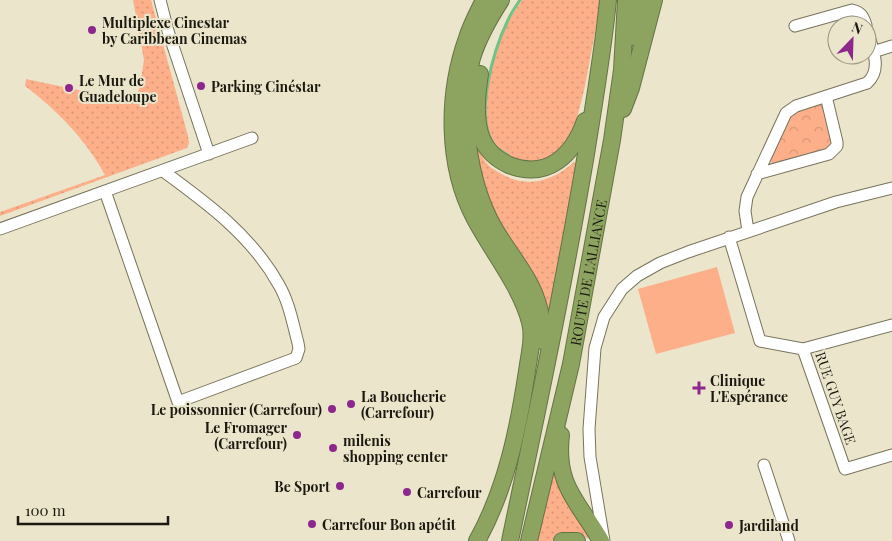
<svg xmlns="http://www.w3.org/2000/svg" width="892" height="541" font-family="'Playfair Display',serif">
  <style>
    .grass { fill: url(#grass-dots) }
    .park { fill: url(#park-crowns) }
    .garden { fill: #fdaf8a }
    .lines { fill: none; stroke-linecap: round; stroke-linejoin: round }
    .stream { stroke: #71c385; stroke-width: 3 }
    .minor-casing { stroke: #78735c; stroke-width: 13 }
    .highway-casing { stroke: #657345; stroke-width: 18 }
    .minor { stroke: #fff; stroke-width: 11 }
    .highway { stroke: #8da461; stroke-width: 16 }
    .poi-dot { fill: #8d278d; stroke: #eae5cb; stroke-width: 2 }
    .labels { text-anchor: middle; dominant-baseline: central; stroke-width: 4; stroke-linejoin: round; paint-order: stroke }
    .poi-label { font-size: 14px; font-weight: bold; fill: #1b1910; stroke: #eae5cb; text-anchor: start }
    .street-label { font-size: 14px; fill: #1b1910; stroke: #eae5cb }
  </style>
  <defs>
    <pattern id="grass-dots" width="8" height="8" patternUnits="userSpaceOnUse" patternTransform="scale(1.25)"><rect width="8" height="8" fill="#fdaf8a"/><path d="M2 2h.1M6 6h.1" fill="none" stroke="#d89676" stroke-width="1.8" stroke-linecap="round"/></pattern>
    <pattern id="park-crowns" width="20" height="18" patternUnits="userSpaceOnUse" patternTransform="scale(1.25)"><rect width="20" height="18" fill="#fdaf8a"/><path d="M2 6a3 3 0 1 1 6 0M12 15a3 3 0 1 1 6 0" fill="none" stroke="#d89676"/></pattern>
  </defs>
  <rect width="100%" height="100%" fill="#eae5cb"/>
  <path class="grass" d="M133,0h18l37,136 1,7 -2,5 -187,68v-4l105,-37c-19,-35 -48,-65 -80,-89l1,-7 109,23 5,-16 4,-26z
    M522,0h79l-16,86 -13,53 -30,26 -41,-8 -15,-26 -3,-26 17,-71z
    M472,132c4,10 7,21 13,29 3,5 9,9 15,12 26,16 52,9 74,-11l4,2 -30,159 -55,-110 -11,-30z
    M555,467l36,72 -11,-4 -19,1 -10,5h-14z"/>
  <path class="park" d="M818,103l6,3 9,36 -2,7 -51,16 -8,-2 -2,-3 20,-47z"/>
  <path class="garden" d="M717,267l18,66 -79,21 -18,-65z"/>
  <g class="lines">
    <path class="stream" d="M509,156c-4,-3 -10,-6 -13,-9 -24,-28 -2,-98 12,-127 3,-7 8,-14 12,-20"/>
    <g class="minor-casing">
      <path id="minor" d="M160,0l8,31 41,123
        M795,26l57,-16c9,2 11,6 14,15
        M873,52l19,-6
        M757,174l72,-20 8,-8v-4l-11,-46
        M105,191l73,211 118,-44 3,-9 -1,-6c-5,-19 -9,-41 -19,-58 -27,-49 -72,-82 -116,-114
        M0,229l252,-91
        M748,231l-3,-20 2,-14 39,-84 10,-7 71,-23c16,-14 5,-35 0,-53
        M729,237l31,104 43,8 89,-24
        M803,349l42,120 47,-14
        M764,465l25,76
        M604,541l-14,-84 -1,-28 6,-81 9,-31 18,-28 15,-13 23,-13 28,-11 148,-50 56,-14"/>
    </g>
    <g class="highway-casing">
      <g id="highway">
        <path d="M501,0c-11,17 -23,38 -29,58 -14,50 -4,124 22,170 23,39 51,62 48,113"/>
        <path d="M632,37l10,-37"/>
        <path d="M480,74c-3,20 -6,45 2,65 5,12 16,21 27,26 39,15 64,-10 76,-44"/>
        <path d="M623,109l8,-21 23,-88"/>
        <path d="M561,435c-6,51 17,66 40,106"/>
        <path d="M477,541c29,-52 41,-111 50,-170 2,-15 7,-33 3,-49 -9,-35 -38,-71 -55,-103 -29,-54 -28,-125 -8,-181 4,-13 11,-26 17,-38"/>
        <path d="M510,541c27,-129 54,-257 76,-387 8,-51 17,-102 22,-154"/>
        <path id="s1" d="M529,541l42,-177 41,-224 10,-70 4,-70"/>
        <path d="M562,541h15"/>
      </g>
    </g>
    <use href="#minor" class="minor"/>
    <use href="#highway" class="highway"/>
  </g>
  <g class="poi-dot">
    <circle cx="92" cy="30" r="5"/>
    <circle cx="201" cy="86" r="5"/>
    <circle cx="69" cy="88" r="5"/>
    <path d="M696.5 380.5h5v5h5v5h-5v5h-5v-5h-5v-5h5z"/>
    <circle cx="351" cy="404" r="5"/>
    <circle cx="332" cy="409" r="5"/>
    <circle cx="297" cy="435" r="5"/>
    <circle cx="333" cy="448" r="5"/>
    <circle cx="340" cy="486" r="5"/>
    <circle cx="407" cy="492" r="5"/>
    <circle cx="312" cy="524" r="5"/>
    <circle cx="729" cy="525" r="5"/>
  </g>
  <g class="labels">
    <g class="poi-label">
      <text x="102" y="22">Multiplexe Cinestar<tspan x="102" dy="16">by Caribbean Cinemas</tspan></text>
      <text x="79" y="80">Le Mur de<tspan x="79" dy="16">Guadeloupe</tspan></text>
      <text x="211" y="86">Parking Cinéstar</text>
      <text x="710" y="380">Clinique<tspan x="710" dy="16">L'Espérance</tspan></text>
      <text x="361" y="396">La Boucherie<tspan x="361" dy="16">(Carrefour)</tspan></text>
      <text x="322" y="409" text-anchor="end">Le poissonnier (Carrefour)</text>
      <text x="287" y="427" text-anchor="end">Le Fromager<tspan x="287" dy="16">(Carrefour)</tspan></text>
      <text x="343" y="440">milenis<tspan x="343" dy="16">shopping center</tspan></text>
      <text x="330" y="486" text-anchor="end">Be Sport</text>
      <text x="417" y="492">Carrefour</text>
      <text x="322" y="524">Carrefour Bon apétit</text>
      <text x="739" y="525">Jardiland</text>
    </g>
    <g class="street-label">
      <text stroke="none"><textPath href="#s1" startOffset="275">ROUTE DE L'ALLIANCE</textPath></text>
      <text transform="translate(836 398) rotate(71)">RUE GUY BAGE</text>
    </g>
  </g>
  <g transform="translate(852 40) rotate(23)"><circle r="24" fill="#eae5cb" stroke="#979380"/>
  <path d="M0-4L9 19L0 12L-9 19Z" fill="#8d278d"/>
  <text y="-8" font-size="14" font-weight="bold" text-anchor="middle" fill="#1b1910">N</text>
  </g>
  <path d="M18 516v8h150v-8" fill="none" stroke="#1b1910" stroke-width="2.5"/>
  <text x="25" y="516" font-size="15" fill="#1b1910" stroke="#eae5cb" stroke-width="4" paint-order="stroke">100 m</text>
</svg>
